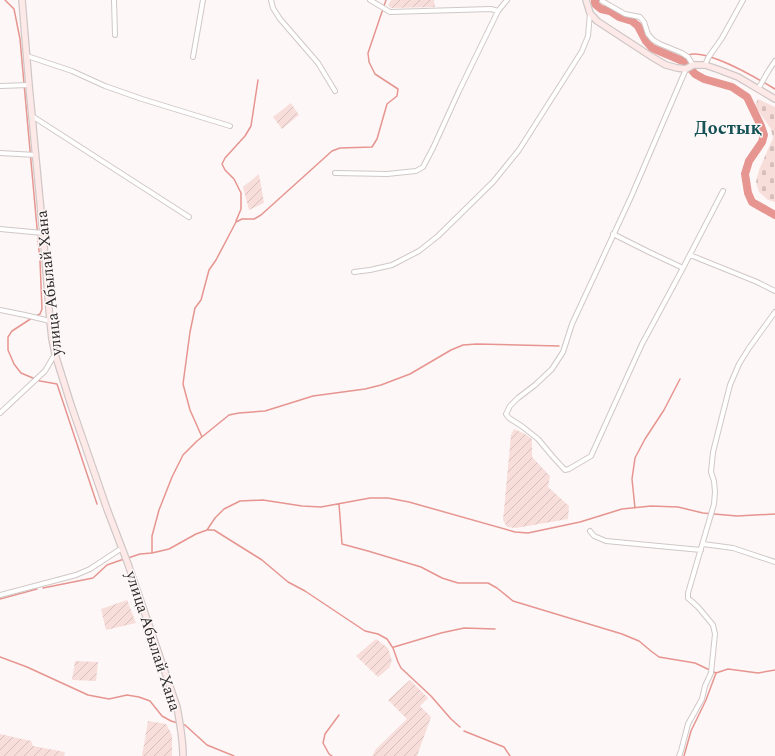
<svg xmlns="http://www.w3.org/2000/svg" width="775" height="756" font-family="Spectral,serif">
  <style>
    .cemetery { fill: url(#cemetery-stones) }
    .garden { fill: url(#garden-furrows) }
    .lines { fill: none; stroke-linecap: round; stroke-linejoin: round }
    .stream { stroke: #e69590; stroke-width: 1.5 }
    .river { stroke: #e69590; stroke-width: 8 }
    .minor-casing { stroke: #d0c8c7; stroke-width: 6 }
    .secondary-casing { stroke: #d0c8c7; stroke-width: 8 }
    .minor { stroke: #fff; stroke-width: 4 }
    .secondary { stroke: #fdeae8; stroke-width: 5.5 }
    .labels { text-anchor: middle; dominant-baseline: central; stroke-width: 3; stroke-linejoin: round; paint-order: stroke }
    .street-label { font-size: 16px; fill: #2e2b2b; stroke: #fef7f7 }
    .quarter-label { font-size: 18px; font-weight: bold; fill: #155257; stroke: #fef7f7 }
  </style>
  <defs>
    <pattern id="cemetery-stones" width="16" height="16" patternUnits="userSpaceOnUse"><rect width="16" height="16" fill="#f8dedb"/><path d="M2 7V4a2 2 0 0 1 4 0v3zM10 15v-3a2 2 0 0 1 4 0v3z" fill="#d5bfbc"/></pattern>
    <pattern id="garden-furrows" width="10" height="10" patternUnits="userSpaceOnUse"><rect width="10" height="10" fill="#f8dedb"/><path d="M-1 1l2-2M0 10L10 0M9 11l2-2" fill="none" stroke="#d5bfbc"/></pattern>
  </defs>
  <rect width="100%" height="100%" fill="#fef7f7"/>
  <path class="cemetery" d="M758,99l17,8v95l-7,-2 -9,-8 -3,-10 3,-12 14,-32 -2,-9 -16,-23z"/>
  <path class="garden" d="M391,0h43l1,7 -44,1 -3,-3z
    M291,103l8,12 -17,14 -9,-12z
    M259,174l5,29 -15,7 -6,-23z
    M514,429l11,5 7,5v18l18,19 -2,11 21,19 -1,13 -52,9 -9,-1 -4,-7 8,-85z
    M127,600l9,23 -30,7 -5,-21z
    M376,639l12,9 4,13 -3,7 -11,9 -22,-21z
    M75,661l23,1 -2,19 -24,-1z
    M410,680l18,18 -8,8 11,11 -14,39h-45l4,-7 31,-30 -19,-19z
    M148,721l18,3 6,11v21h-30z
    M0,734l31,7 2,5 32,6 -1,4h-64z"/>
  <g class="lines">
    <path class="stream" d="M5,0l9,9 6,30 20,222 2,48 -2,5 -4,2
      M688,55c19,-7 70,24 87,34
      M677,59l7,-3
      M236,221l5,-12v-16l-7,-14 -9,-9 -3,-6 3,-6 20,-22 6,-10 7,-46
      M32,318l-20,13 -4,6v13l6,14 7,9 19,8 17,3 40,120
      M202,437l-12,-27 -7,-26 7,-52 5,-24 6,-8 8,-30 7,-10 20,-38 6,-3h12l7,-4 71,-64 8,-3 32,-1 5,-8 10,-35 10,-8 1,-7 -23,-15 -6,-12 -1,-9 18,-53
      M339,504l3,40 26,7 53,16 21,11 16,5h30l9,5 16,13 109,33 17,7 12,10 8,6 36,6 21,10
      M635,508l-3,-29 3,-21 10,-19 19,-29 16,-31
      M207,530l8,-12 9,-9 16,-8 23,-1 39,6 19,1 49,-9h18l21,4 106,30 13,1 52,-11 42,-13 29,-3 27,1 25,6 34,3 38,-2
      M152,553v-17l7,-26 13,-33 11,-22 14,-14 32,-26 10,-2 26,-2 48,-15 52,-7 16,-4 29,-11 41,-24 12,-5 14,-1 82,2
      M128,558l12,-4 12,-1 17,-4 27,-15 11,-4h7l48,30 26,22 17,9 60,40 13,3 9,5 6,9 5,14 3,6 30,28 20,23 9,8
      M43,588l50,-10 14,-13 17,-6
      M0,599l37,-10
      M394,647l47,-14 23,-5 31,1
      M0,657l27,10 61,28 21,4 18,-4 12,2 11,4 12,15 9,5 7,2
      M181,724l4,1 22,20 27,11
      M464,731l40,16 6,9
      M332,756l-3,-2 -6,-11 2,-9 14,-19
      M684,756l7,-25 15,-31 10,-27 12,-4 30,4 17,-3"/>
    <path class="river" d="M595,0v4l6,5 9,2 9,6 13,4 6,5 8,15 6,7 33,14 10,12 9,5 28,8 15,10 14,29 3,9 -2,7 -13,19 -4,13 3,19 4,9 23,13"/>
    <g class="minor-casing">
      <path id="minor" d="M114,0l1,35
        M271,0l2,8 7,11 38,44 17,28
        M370,0l20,12 101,-3 7,2
        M602,1l23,13 15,3 4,5 4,12 5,6 7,4 22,9 6,4 5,8
        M27,56l45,15 33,15 37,13 88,27
        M193,57l10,-57
        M705,65l3,-7 14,-20 21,-38
        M686,69l-55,128 -59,127 -9,28 -11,17 -17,16 -17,13 -8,8 -4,8 3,4 14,9 15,12 15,18 12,13 4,-1 22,-13 51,-112 41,-76 40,-77
        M0,86l29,-1
        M758,89l11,-19 6,-9
        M32,116l157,101
        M0,153l36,2
        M335,173l52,1 29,-3 7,-4 10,-19 26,-57 39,-80 9,-11
        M0,229l43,4
        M613,234l36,18 34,16
        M690,255l67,27 18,9
        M354,272l16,-2 22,-5 27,-14 19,-15 55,-54 26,-32 63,-99 6,-15 2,-23
        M0,310l25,5 25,6
        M0,413l45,-42 10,-17
        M590,531l4,5 12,5 95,9
        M703,544l30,4 42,14
        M0,595l76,-20 14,-6 32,-21
        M679,756l2,-5 7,-27 14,-25 3,-13 6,-13 4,-39 -2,-9 -15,-18 -10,-9v-5l26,-89 1,-12 -1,-11 -3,-9 2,-20 17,-67 9,-21 10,-16 26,-36"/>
    </g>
    <g class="secondary-casing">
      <path id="secondary" d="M22,0l7,85 14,148 7,88 2,18 3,15 16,51 36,104 21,55 49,143c3,17 6,32 6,49
        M586,0l4,13 7,8 55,36 14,8 11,3 9,1 7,-4h12l12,4 21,8 37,22"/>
    </g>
    <use href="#minor" class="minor"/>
    <use href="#secondary" class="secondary"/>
  </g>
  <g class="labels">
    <g class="street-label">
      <text transform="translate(49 283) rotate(-96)">улица Абылай Хана</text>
      <text transform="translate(153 641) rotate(72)">улица Абылай Хана</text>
    </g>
    <g class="quarter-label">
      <text x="728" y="128">Достық</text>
    </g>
  </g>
</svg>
